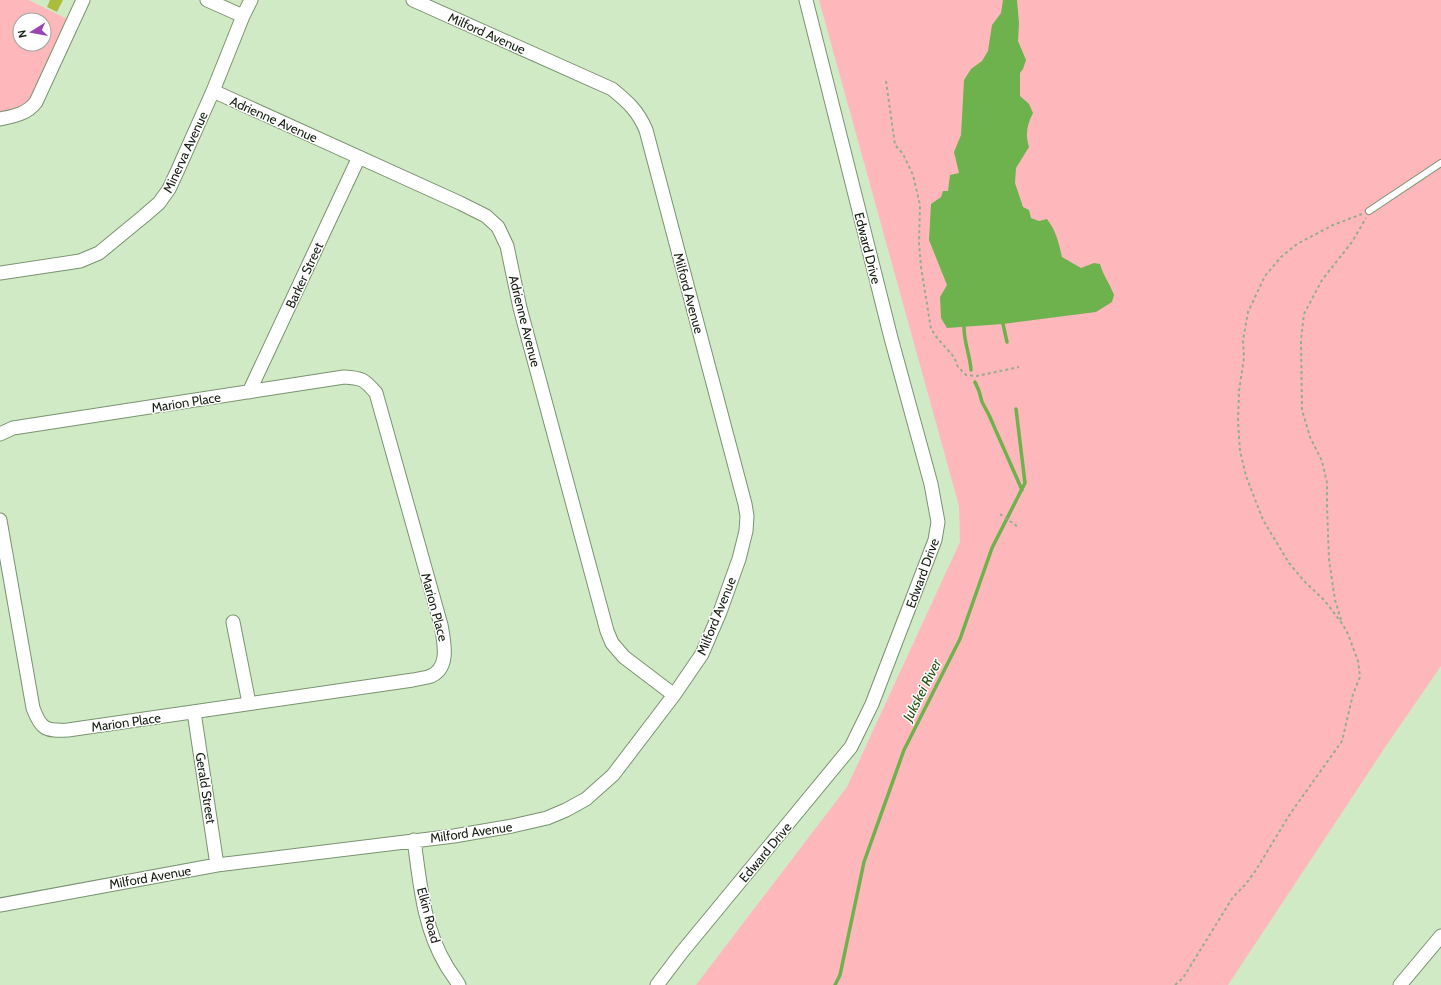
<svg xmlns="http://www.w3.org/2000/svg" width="1441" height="985" font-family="Cabin,sans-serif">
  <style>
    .green { fill: #feb8bb; fill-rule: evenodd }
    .water { fill: #6eb24e }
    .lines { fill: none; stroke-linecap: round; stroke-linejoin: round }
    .stream { stroke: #6eb24e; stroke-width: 3.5 }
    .building { fill: #acbd3e }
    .lane-casing { stroke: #7a9371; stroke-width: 8 }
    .street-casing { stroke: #7a9371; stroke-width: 15 }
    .path { stroke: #97ac8e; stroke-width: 2; stroke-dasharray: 3 3; stroke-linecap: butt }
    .lane { stroke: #fff; stroke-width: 6 }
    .street { stroke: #fff; stroke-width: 13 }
    .labels { text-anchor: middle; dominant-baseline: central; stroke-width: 3; stroke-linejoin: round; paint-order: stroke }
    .street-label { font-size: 13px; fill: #161f12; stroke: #fff }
    .water-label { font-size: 14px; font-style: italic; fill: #27530e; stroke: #fff }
  </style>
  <rect width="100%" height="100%" fill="#d0eac5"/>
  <path class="green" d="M0,0h29l38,19 -38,85 -11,6 -18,4zM20,20h24v24h-24z
    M819,0h622v666l-53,77 -160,242h-532l151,-198 113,-245 -1,-36z"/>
  <path class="water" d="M1003,0h14l2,23 -1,18 8,19 -3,9 -3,4v23l9,8 4,9c-6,12 -8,21 -4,34l-13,21 -1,15 8,24 6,3 2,8 8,3 8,-2c9,12 12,24 15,38l19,11 13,-5 6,1c3,11 10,20 14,31l-2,7 -16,10 -93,12 -56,4 -6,-10 -1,-21 7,-12 -18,-45 2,-36 10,-7 2,-6h5l2,-16 9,-2 -5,-21 7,-17 3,-55 7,-11 11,-8 6,-10 4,-26 9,-12z"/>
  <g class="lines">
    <path class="stream" d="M1003,324l4,18
      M964,327c0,16 6,28 7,43
      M975,382l4,9 3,11 7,13 33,75
      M835,985l5,-10 24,-113 40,-112 56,-111 32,-91 33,-65 -9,-74"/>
  </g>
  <path class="building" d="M50,0h13l-6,12 -10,-5z"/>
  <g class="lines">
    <g class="lane-casing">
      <path id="lane" d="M1369,211l72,-48"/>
    </g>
    <g class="street-casing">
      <path id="street" d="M207,0l36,16
        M213,91l247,112 26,13 12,11 9,19 13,62 87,323 5,12 12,14 50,38
        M0,119c14,-3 27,-5 36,-17l47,-102
        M0,273l80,-12 19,-8 45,-37 15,-13 10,-14 7,-15 37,-83 30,-75 8,-16
        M249,392l110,-235
        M0,434l13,-6 331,-51c18,1 20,2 32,16l65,232c3,17 10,45 -13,52 -5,1 -10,2 -15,3l-345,50c-22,1 -27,0 -35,-22l-33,-188
        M233,622l16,81
        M194,712l23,153
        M414,840c6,42 9,87 32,125 4,7 9,13 13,20
        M0,905l217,-40 237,-29 58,-10 35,-8 19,-8 20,-11 27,-24 61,-80 28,-41 18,-42 19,-53 7,-28 1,-15 -2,-12 -99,-374c-8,-19 -18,-28 -34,-41l-199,-89
        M657,985l25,-33 169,-205 21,-43 63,-164 3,-18 -7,-38 -40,-146 -85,-338
        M1400,985l41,-49"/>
    </g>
    <path class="path" d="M886,81l9,64 8,9 10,21 7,30 -1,38 2,24 10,62 7,10 9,10 7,8 4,10 8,8 11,1 42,-9
      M1000,514l18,13
      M1341,620l-6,-20 -6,-40 -2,-54v-23l-5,-22 -12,-24 -8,-27 -1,-70 3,-26 18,-34 30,-38 14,-24
      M1175,985l8,-7 50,-81 12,-12 11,-15 34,-56 52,-73 11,-47 7,-17 -2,-16 -10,-27 -5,-9 -18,-24 -21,-20 -15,-18 -26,-43 -17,-44 -6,-25 -2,-29 1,-31 5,-33 -1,-18 5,-28 17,-36 16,-19 16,-13 36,-19 29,-11"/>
    <use href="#lane" class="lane"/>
    <use href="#street" class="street"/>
  </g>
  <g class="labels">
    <g class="street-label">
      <text transform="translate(487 33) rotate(24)">Milford Avenue</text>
      <text transform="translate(274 119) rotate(24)">Adrienne Avenue</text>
      <text transform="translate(185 152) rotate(-65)">Minerva Avenue</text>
      <text transform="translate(868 248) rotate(76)">Edward Drive</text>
      <text transform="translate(304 275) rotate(-65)">Barker Street</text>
      <text transform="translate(689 293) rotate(75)">Milford Avenue</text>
      <text transform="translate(525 321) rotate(76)">Adrienne Avenue</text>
      <text transform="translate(186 402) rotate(-9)">Marion Place</text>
      <text transform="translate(922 573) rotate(-70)">Edward Drive</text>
      <text transform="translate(435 607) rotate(75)">Marion Place</text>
      <text transform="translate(716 616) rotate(-68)">Milford Avenue</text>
      <text transform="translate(126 722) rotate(-8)">Marion Place</text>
      <text transform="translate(206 788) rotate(81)">Gerald Street</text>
      <text transform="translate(471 832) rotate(-8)">Milford Avenue</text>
      <text transform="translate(765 852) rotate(-50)">Edward Drive</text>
      <text transform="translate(150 877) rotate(-10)">Milford Avenue</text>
      <text transform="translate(429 915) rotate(75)">Elkin Road</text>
    </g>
    <g class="water-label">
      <text transform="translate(922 690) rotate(-63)">Jukskei River</text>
    </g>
  </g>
  <g transform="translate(32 32) rotate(259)"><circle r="19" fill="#ffffff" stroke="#a2a5a0"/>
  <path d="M0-3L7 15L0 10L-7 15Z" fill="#9845b3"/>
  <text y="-6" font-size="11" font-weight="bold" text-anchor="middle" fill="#161f12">N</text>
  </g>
</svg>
